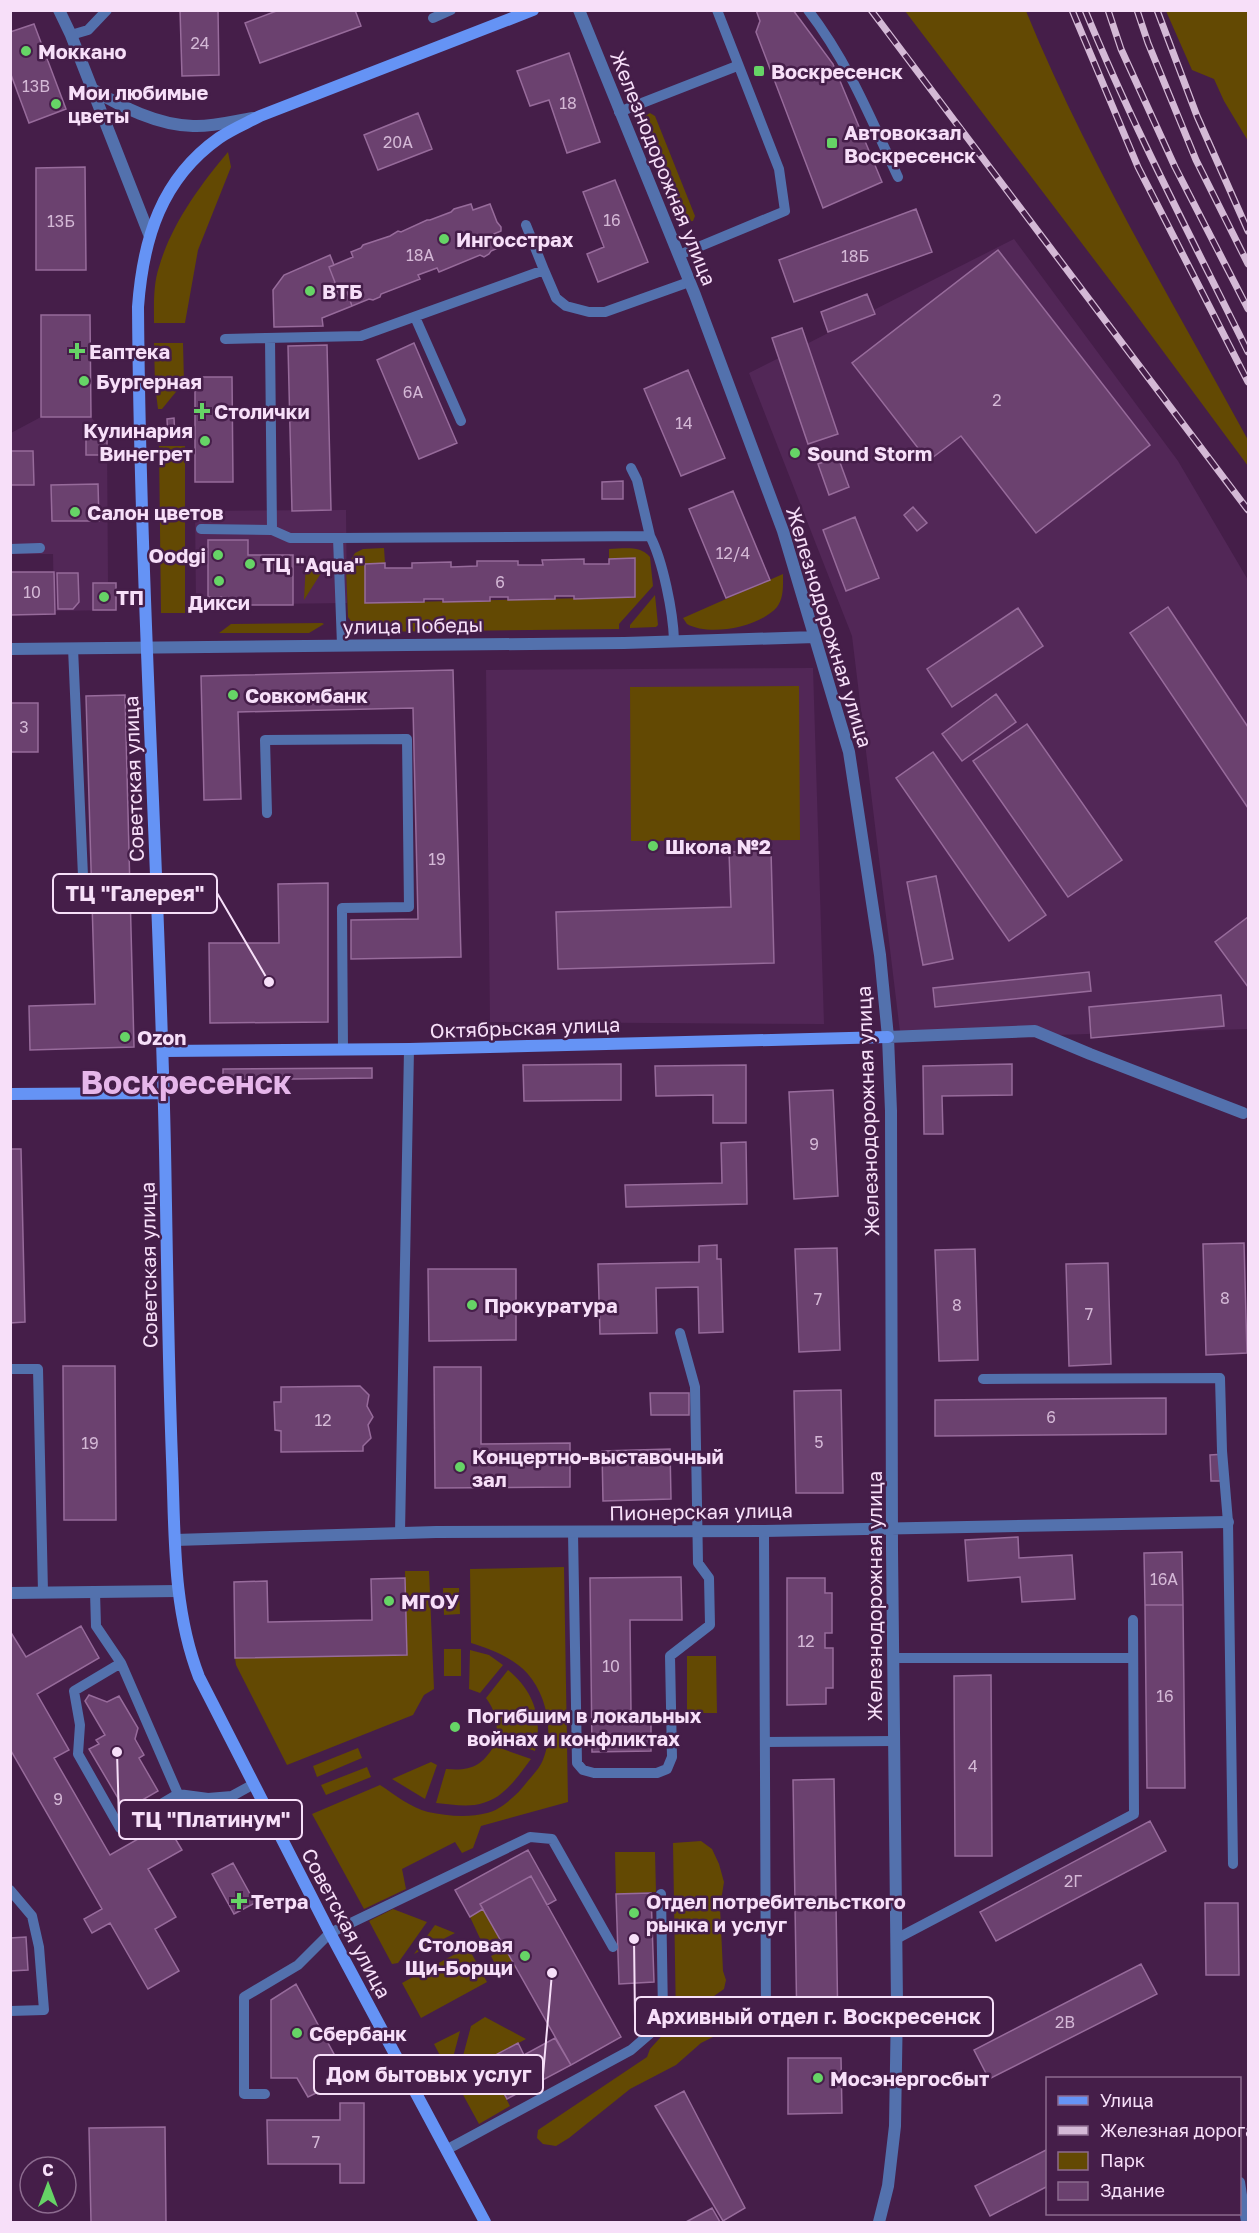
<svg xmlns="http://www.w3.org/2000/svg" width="1259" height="2233" font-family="'Golos Text',sans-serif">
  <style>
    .built { fill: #522757 }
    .green { fill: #634903 }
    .building { fill: #6b416f; stroke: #976b9b; stroke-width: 1.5 }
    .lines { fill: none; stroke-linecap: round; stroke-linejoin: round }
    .lane { stroke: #5371ad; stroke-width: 10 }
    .street { stroke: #5371ad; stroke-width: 12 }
    .secondary { stroke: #6593f5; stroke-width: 12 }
    .rail-casing { stroke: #d4b9d6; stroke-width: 7 }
    .rail { stroke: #451e49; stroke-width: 4.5; stroke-dasharray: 14; stroke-linecap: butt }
    .poi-dot { fill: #66d466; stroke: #451e49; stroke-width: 2 }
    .labels { text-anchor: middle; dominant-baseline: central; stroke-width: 5; stroke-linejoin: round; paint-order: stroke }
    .number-label { font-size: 16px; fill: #d4b8d6 }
    .poi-label { font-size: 20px; font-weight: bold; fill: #f7dff9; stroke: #451e49; text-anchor: start }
    .street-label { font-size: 20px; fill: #f7dff9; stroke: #451e49 }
    .town-label { font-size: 32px; font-weight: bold; fill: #e6b6ea; stroke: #451e49 }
    .leader { fill: none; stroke: #f7dff9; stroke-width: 2 }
    .callout-dot { fill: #f7dff9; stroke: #451e49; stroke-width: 2 }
    .callout { fill: #451e49; stroke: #f7dff9; stroke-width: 2 }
    .callout-label { font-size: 21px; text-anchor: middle; font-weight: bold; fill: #f7dff9 }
  </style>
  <rect width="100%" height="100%" fill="#451e49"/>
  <path class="built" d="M1014,239l164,222 70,119v449l-347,11 -49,-404 -103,-263z
    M41,417h50l16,21 1,144 8,1v27l-62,1 -1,-57h-42v-121z
    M346,510l1,93 -151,2 -1,-94z
    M813,668l11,356 -334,-2 -4,-352z"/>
  <path class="green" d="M905,11h121c61,149 145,288 222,429v26l-117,-158z
    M1166,11h82v130l-24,-40 -10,-22 -22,-9z
    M650,113l5,3 40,100 -2,5 -7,1 -3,-3 -37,-98 -1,-5z
    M228,152l3,15 -33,83 -13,73h-31c0,-18 -1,-38 5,-56 12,-42 41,-82 69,-115z
    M154,343h29l1,39 -22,27h-4l-3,-24z
    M159,446h26v167h-24z
    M384,548l1,15 -20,1 1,39 269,-6v-38h-26v-10c14,0 31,-4 41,8l3,29 -34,38v5l-255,3 -8,-4 -8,-11 -2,-49 9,-15 8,-4z
    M306,562h17v8l-19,30z
    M783,574c0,11 1,24 -6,33 -17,20 -67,30 -90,17l-4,-6z
    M655,595l3,30 -2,2 -26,1v-3z
    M231,624l91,-1 2,1 -15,9h-90z
    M799,686l1,154 -169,1 -1,-154z
    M564,1567l4,235 -87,24 -8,22 -11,5 -7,-11 -53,27 4,20 -42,20 -52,-95 68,-29c14,9 31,23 48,27 18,4 41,6 59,1 14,-3 31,-19 40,-31 4,-5 10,-11 14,-18 14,-27 7,-68 -14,-91 -14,-15 -36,-24 -56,-30l-1,-74z
    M405,1571h24l5,118 -10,6 -11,20 -126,50 -51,-100 -1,-7 171,-3z
    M443,1588h16l1,26 -16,1z
    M444,1649h17v27h-17z
    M470,1650l19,5 14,10 -23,28 -11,-4z
    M687,1656h29l1,57h-30z
    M508,1670c26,21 35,49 27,81l-39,-13c2,-16 0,-26 -10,-40z
    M494,1746l37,13c-12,16 -27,39 -48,44 -15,5 -32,1 -47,0l10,-34c24,2 35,-2 48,-23z
    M358,1748l4,10 -45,19 -4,-11z
    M431,1762l6,3 -12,34 -33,-20z
    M367,1767l4,10 -45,18 -5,-10z
    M701,1841l11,8 7,15 5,18 -4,25 3,64 3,9 -2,9 -10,7 11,35 -24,12 -25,22 -46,24 -61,49 -13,8 -13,-2 -6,-6 1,-8 109,-73 3,-8 26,-29 -3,-177z
    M615,1852h40l1,40 -40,2z
    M393,1909l34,13 -29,41 -6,1 -23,-43z
    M483,1909l16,29 -15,9 -14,-30z
    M435,1925l20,8 -41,21z
    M468,1947l19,35 -66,36 -19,-35z
    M505,1949l11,18 -15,9 -10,-20z
    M485,2017l41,22 -40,21 24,46 -31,18 -23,-42 15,-56z
    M460,2031l-11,42 -15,-29z"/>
  <path class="building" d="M180,10h38l1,65 -37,1z
    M279,10h76l6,16 -101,37 -15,-40z
    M756,10h37l40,54 49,118 -59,26 -67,-176 4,-11z
    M34,24l32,85 -37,14 -19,-51v-40z
    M569,53l31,89 -33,11 -18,-53 -19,6 -13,-35z
    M418,113l14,36 -54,21 -14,-35z
    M85,167l1,103h-50v-102z
    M615,180l33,82 -50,20 -11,-28 17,-7 -21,-55z
    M471,204l2,6 17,-6 7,18 4,5v4l-7,3 6,13 -9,4 -2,3 -5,3 -4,-2 -41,17 -2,-4 -19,7 2,4 -39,15 -1,3 -7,3 -4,-1 -17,7 -5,-14 -7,3 -3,-2 -3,-6 2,-2 -7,-18 24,-10 -2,-5 10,-4 2,-3 27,-9 8,-5 3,1 26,-12h3l21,-8 3,-3z
    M916,209l16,43 -138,50 -15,-42z
    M998,250l152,195 -114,88 -75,-97 -33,25 -76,-98z
    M330,255l4,10 -5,2 7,18 -2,2 6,8 7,-3 5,14 -30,12 1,8 -49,1 -1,-37 11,-15z
    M867,294l8,20 -47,18 -7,-20z
    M41,315h49l1,102h-50z
    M802,328l36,106 -30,10 -36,-106z
    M414,343l43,100 -38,16 -42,-99z
    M327,345l4,165 -39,1 -4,-165z
    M688,370l37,88 -44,18 -37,-87z
    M195,377h37l1,105h-38z
    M174,418l1,19h-7l-1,-18z
    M107,438v17h-21v-16z
    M10,451h23l1,34h-24z
    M838,457l11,30 -20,8 -11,-31z
    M623,481v18h-21v-17z
    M98,484l1,37h-47l-1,-36z
    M733,491l37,89 -44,18 -37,-89z
    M913,507l14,16 -10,8 -13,-16z
    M855,517l24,61 -33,13 -23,-61z
    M208,540h40v15h45v50h-67v-8h-18z
    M635,558v39l-61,2v-3h-19v3l-47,1v-3h-18v4l-47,1v-3h-19v3l-59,1v-39l20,-1v5h27v-5l39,-1v5l26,-1v-5h41v4h25l-1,-5 42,-1v5h25v-5z
    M10,572h44l1,42 -45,1z
    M57,573h21l1,29 -6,7h-15z
    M93,583h23v27h-23z
    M1168,607l80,120v81l-118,-175z
    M1018,608l25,38 -91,61 -25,-38z
    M453,670l8,287 -110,2v-39l67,-1 -5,-211 -175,4 3,87 -37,1 -3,-124z
    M996,694l20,28 -54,39 -20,-27z
    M125,695l9,352 -104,3 -1,-44 66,-2 -9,-308z
    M10,703h28v49h-28z
    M1027,724l95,136 -54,37 -95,-136z
    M933,752l113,163 -37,26 -113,-163z
    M771,851l3,112 -216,6 -2,-57 175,-5 -2,-55z
    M936,876l17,83 -30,6 -16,-83z
    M328,883v139l-118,1 -1,-80h70l-1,-59z
    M1248,917v70l-33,-45z
    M1089,972l2,19 -156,16 -2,-19z
    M1221,995l3,31 -133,12 -2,-31z
    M621,1064v36l-97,1 -1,-36z
    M1012,1064v31l-70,1 1,38h-19l-1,-68z
    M746,1065v58h-33v-28l-57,1 -1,-30z
    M372,1068v10l-149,2v-11z
    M833,1090l5,106 -44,3 -5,-107z
    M746,1142l1,62 -121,3 -1,-22 97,-2 -1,-40z
    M10,1149h11l4,173 -15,1z
    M1244,1243l3,110 -41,2 -3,-111z
    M717,1245v14h4l2,73 -24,1 -1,-46 -42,1 1,45 -57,1 -2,-70 101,-2v-16z
    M837,1248l3,102 -41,2 -4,-103z
    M975,1249l3,111 -39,1 -4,-111z
    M1108,1263l3,101 -42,2 -3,-102z
    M428,1269h88v71l-87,1z
    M63,1366h52l1,154h-52z
    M434,1367h47v77l89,-1v44l-135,1z
    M360,1386l9,9 -2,11 6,11 -5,8 3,13 -8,8v5l-82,1v-21l-6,-1 -1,-28h7v-15z
    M841,1390l2,103h-47l-2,-102z
    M650,1393h39v22h-38z
    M1166,1398v36l-231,2v-36z
    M670,1449l1,50 -68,2 -1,-50z
    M1225,1454l1,27h-15l-1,-26z
    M1018,1537l1,21 53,-3 3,44 -53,3 -2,-25 -52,4 -3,-41z
    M1182,1552l1,53h-38l-1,-52z
    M681,1577l1,43h-52l1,93 20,-1v39l-59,1 -2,-174z
    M405,1578l2,77 -172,3 -1,-76 33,-1 1,41 104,-2 -1,-41z
    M787,1578h38v15h7v40h-7v15h8v40h-7v16l-39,1z
    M1145,1605h38l2,183h-38z
    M81,1626l18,32 -62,36 32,56 -15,8 56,97 56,-32 16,27 -34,19 28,48 -21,12 24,42 -31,18 -38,-66 -18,10 -8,-14 18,-10 -92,-160v-118l16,26z
    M991,1675l1,181h-37l-1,-180z
    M89,1695l18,7 12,-6 19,32 -3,11 9,16 -5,3 19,33 -33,19 -36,-61 10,-5 -3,-4 9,-5 -20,-34z
    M834,1779l4,251h-41l-4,-250z
    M1150,1821l16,30 -170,90 -16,-29z
    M528,1850l28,50 -9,5 -16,-29 -51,28 3,5 -13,8 -15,-27z
    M233,1863l22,40 -21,11 -22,-40z
    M531,1876l90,161 -50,28 -91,-161z
    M651,1893l3,89 -35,2 -3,-90z
    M1205,1903h33l1,72h-33z
    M26,1937l2,33 -18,1v-33z
    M1141,1964l16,30 -168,85 -15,-29z
    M296,1984l51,94 -39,19 -11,-19h-26v-78z
    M555,2038l16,27 -64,34 -21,-39 32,-17 6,12z
    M788,2058h53l1,55 -54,1z
    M684,2091l61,117 -22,13 -68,-115z
    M340,2103h24v80h-24v-19h-72l-1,-44h73z
    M165,2127l1,95h-75l-2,-94z
    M1048,2149v37l-58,30 -15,-30z
    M712,2208l8,14h-34z"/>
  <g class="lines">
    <path class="lane" d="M808,10c40,52 63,109 90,167
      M433,18l18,-8
      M71,35l17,-5 19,-20
      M619,112l118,-46
      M526,225l18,45
      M679,255l106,-44 -6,-42 -62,-159
      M415,317l46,104
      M270,338l2,192 18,8h48
      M225,339l136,-3 183,-66 12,28 10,8 23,6h16l84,-30
      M631,468l6,12 13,56
      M201,529l71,1
      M10,549l30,-1
      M342,645l-4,-107 312,-2c13,25 23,76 24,104
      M73,648l10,228
      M267,813l-2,-73 142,-1 2,168 -67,1 1,142
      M10,1369h28l5,223
      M983,1379l237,-1 2,73 6,71 5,342
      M764,1531l2,490
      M573,1532l4,231 6,7 11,3h63l10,-4 5,-12 -2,-101 40,-31 -1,-47 -11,-15 -3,-176 -15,-54
      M400,1533l9,-484
      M95,1592l1,34 25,37 57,131 30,4 24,-2 22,-12
      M893,1658h240
      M121,1663l-47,28 6,34 -2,29 42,74 58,-34
      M765,1742l129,-1
      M10,1890l22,26 7,31 5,63 -34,1
      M896,1939l238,-125 -1,-194
      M265,2094h-21v-97l54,-32 32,-32 200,-96 22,2 61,108
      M446,2150l185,-100 22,-19 10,-17 -2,-120
      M1240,2182l6,40"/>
    <path class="street" d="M59,10l12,25 78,199
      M579,10l116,285 88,236 66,221 31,203 8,82 3,74 1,439 5,454 -2,122 -7,60 -9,36
      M92,89c30,18 65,36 101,37 20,1 41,-5 60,-8
      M10,649l614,-6 191,-6
      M888,1037l147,-6 55,23 153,59
      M175,1540l261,-8 328,-1 464,-9
      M10,1593l168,-2"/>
    <path class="secondary" d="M163,1051l246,-2 479,-12
      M10,1094l154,-1
      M485,2222l-155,-289 -131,-256c-27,-70 -24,-144 -27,-218 -4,-103 -5,-207 -7,-310 -6,-281 -25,-562 -27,-842 5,-68 23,-128 81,-169 13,-9 28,-15 41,-22l273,-106"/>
    <g class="rail-casing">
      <path id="rail" d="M871,10l377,500
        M1072,10l66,157 110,215
        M1085,10c48,117 107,229 163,342
        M1108,10l13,39 54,118 73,142
        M1137,10l11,33 48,117 52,104
        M1157,10l40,106 51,115"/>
    </g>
    <use href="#rail" class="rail"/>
  </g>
  <g class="poi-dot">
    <circle cx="26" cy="51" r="6"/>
    <rect x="753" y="65" width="12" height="12" rx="3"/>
    <circle cx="56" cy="104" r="6"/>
    <rect x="826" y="137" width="12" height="12" rx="3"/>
    <circle cx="444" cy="239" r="6"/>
    <circle cx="310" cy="291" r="6"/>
    <path d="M74 342h6v6h6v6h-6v6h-6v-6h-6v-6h6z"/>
    <circle cx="84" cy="381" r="6"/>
    <path d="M199 402h6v6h6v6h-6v6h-6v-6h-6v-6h6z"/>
    <circle cx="205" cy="441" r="6"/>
    <circle cx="795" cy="453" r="6"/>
    <circle cx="75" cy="512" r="6"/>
    <circle cx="218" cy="555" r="6"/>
    <circle cx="250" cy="564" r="6"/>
    <circle cx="219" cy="581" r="6"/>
    <circle cx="104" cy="597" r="6"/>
    <circle cx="233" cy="695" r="6"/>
    <circle cx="653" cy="846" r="6"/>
    <circle cx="125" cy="1037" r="6"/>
    <circle cx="472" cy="1305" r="6"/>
    <circle cx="460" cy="1467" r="6"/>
    <circle cx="389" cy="1601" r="6"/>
    <circle cx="455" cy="1727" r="6"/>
    <path d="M236 1892h6v6h6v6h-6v6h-6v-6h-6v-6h6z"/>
    <circle cx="634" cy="1913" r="6"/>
    <circle cx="525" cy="1956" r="6"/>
    <circle cx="297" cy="2033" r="6"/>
    <circle cx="818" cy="2078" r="6"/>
  </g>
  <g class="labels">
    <g class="number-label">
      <text x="200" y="43">24</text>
      <text x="36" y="86">13В</text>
      <text x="568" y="103">18</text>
      <text x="398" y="142">20А</text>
      <text x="612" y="220">16</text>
      <text x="61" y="221">13Б</text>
      <text x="420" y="255">18А</text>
      <text x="855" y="256">18Б</text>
      <text x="413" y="392">6А</text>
      <text x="997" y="400">2</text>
      <text x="684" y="423">14</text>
      <text x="733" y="553">12/4</text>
      <text x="500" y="582">6</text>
      <text x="32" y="592">10</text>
      <text x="24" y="727">3</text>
      <text x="437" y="859">19</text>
      <text x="814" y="1144">9</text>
      <text x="1225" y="1298">8</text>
      <text x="818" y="1299">7</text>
      <text x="957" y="1305">8</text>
      <text x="1089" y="1314">7</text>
      <text x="1051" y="1417">6</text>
      <text x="323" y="1420">12</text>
      <text x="819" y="1442">5</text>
      <text x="90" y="1443">19</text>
      <text x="1164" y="1579">16А</text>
      <text x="806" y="1641">12</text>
      <text x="611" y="1666">10</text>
      <text x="1165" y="1696">16</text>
      <text x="973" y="1766">4</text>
      <text x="58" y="1799">9</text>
      <text x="1073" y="1881">2Г</text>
      <text x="1065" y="2022">2В</text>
      <text x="316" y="2142">7</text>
    </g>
    <g class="poi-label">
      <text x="38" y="51">Моккано</text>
      <text x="771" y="71">Воскресенск</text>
      <text x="68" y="92">Мои любимые<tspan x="68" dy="23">цветы</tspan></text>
      <text x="844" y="132">Автовокзал<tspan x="844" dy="23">Воскресенск</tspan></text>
      <text x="456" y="239">Ингосстрах</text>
      <text x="322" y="291">ВТБ</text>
      <text x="89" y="351">Еаптека</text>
      <text x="96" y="381">Бургерная</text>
      <text x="214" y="411">Столички</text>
      <text x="193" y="430" text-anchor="end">Кулинария<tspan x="193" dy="23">Винегрет</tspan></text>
      <text x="807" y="453">Sound Storm</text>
      <text x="87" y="512">Салон цветов</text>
      <text x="206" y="555" text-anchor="end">Oodgi</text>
      <text x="262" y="564">ТЦ "Aqua"</text>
      <text x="116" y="597">ТП</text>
      <text x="219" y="602" text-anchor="middle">Дикси</text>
      <text x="245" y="695">Совкомбанк</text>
      <text x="665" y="846">Школа №2</text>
      <text x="137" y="1037">Ozon</text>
      <text x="484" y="1305">Прокуратура</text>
      <text x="472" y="1456">Концертно-выставочный<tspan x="472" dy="23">зал</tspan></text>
      <text x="401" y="1601">МГОУ</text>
      <text x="467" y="1715">Погибшим в локальных<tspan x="467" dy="23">войнах и конфликтах</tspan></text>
      <text x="251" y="1901">Тетра</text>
      <text x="646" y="1901">Отдел потребительсткого<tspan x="646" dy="23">рынка и услуг</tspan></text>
      <text x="513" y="1944" text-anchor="end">Столовая<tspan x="513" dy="23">Щи-Борщи</tspan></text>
      <text x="309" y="2033">Сбербанк</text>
      <text x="830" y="2078">Мосэнергосбыт</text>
    </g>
    <g class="street-label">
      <text transform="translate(664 168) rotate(68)">Железнодорожная улица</text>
      <text transform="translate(413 625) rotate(-1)">улица Победы</text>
      <text transform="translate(830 627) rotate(73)">Железнодорожная улица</text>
      <text transform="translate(133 779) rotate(-92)">Советская улица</text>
      <text transform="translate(525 1027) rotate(-2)">Октябрьская улица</text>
      <text transform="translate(867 1111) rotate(-92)">Железнодорожная улица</text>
      <text transform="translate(148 1265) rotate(-91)">Советская улица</text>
      <text transform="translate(701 1511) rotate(-1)">Пионерская улица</text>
      <text transform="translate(874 1596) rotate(-90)">Железнодорожная улица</text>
      <text transform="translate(347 1923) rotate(62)">Советская улица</text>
    </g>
    <g class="town-label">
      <text x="186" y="1082">Воскресенск</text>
    </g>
  </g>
  <path class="leader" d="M269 982L217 893M117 1752L119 1820M634 1939L635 2017M552 1973L543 2075"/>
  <g class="callout-dot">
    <circle cx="269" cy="982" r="6"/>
    <circle cx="117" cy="1752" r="6"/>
    <circle cx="634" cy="1939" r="6"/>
    <circle cx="552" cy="1973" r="6"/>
  </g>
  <g class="callout">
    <rect x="53" y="874" width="164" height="39" rx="6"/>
    <rect x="119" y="1800" width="183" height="39" rx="6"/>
    <rect x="635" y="1997" width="358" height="39" rx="6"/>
    <rect x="314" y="2055" width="229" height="39" rx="6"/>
  </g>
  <g class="callout-label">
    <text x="135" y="901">ТЦ "Галерея"</text>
    <text x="211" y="1827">ТЦ "Платинум"</text>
    <text x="814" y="2024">Архивный отдел г. Воскресенск</text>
    <text x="429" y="2082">Дом бытовых услуг</text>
  </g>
  <rect width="1259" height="2233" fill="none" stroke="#f7dff9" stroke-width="24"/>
  <rect x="1046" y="2077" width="195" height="138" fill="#451e49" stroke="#8c6b8f" stroke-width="1.5"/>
  <rect x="1058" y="2096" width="30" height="9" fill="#6593f5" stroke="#8c6b8f" stroke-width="1.5"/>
  <text x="1100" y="2107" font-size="18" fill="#f7dff9">Улица</text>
  <rect x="1058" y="2126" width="30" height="9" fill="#d4b9d6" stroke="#8c6b8f" stroke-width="1.5"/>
  <text x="1100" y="2137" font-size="18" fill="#f7dff9">Железная дорога</text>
  <rect x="1058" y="2152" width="30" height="18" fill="#634903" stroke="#8c6b8f" stroke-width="1.5"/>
  <text x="1100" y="2167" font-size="18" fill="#f7dff9">Парк</text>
  <rect x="1058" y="2182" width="30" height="18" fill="#6b416f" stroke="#8c6b8f" stroke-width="1.5"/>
  <text x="1100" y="2197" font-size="18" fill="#f7dff9">Здание</text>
  <g transform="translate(48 2185)"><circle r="28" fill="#451e49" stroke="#8c6b8f" stroke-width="1.5"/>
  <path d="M0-4.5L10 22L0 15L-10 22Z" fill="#66d466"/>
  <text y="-9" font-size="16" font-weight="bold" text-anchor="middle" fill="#f7dff9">С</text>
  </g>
</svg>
